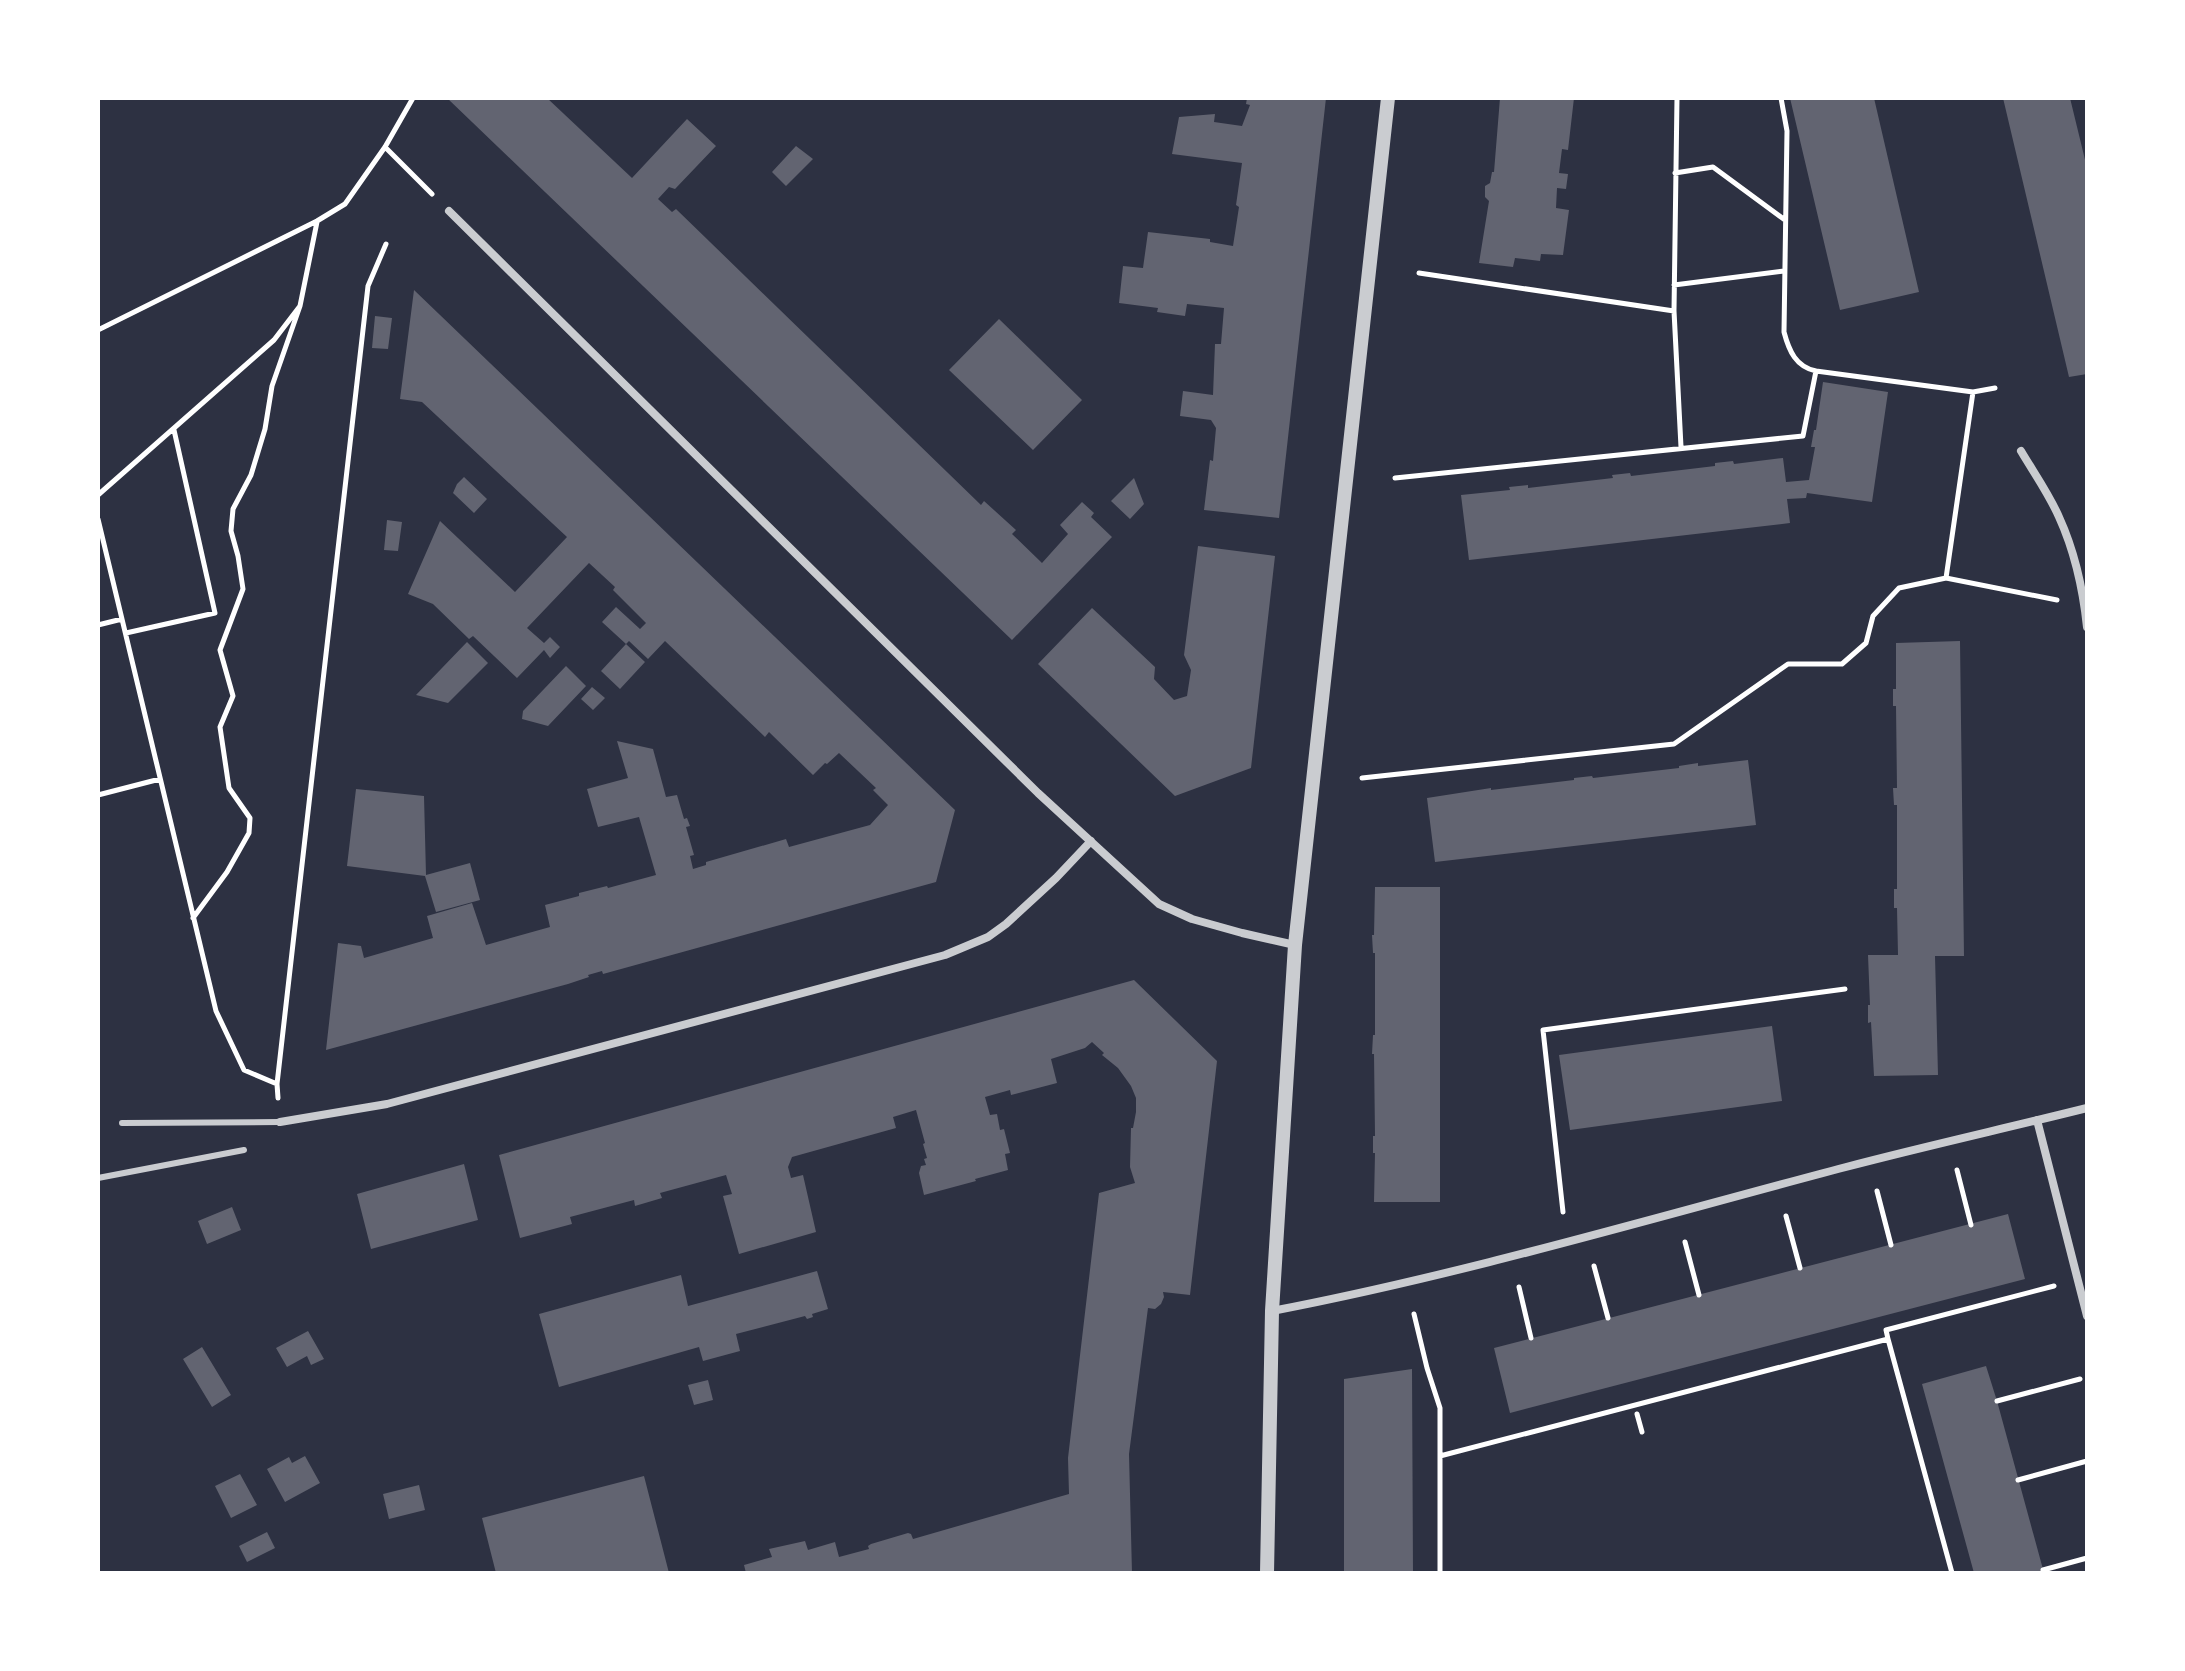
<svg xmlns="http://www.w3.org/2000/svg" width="2185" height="1671" font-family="Ubuntu,sans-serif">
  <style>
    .building { fill: #626471 }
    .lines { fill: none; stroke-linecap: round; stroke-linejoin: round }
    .path { stroke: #fff; stroke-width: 5 }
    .service { stroke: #caccd0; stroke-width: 6 }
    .minor { stroke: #caccd0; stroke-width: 8 }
    .tertiary { stroke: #caccd0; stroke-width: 14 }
  </style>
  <rect width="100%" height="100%" fill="#2d3142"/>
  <path class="building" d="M447,98h100l85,80 55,-59 29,27 -41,43 -6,-2 -11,12 14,13 4,-3 305,296 3,-4 32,29 -4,4 30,29 26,-29 -8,-9 22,-23 12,11 -3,4 21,20 -100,103z
    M1247,98h79l-47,420 -75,-8 6,-50 3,1 3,-33 -5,-8 -31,-4 3,-25 30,4 2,-51h6l3,-36 -37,-4 -2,12 -28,-4 1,-4 -39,-5 4,-37 20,2 5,-36 62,7v3l23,4 6,-39 -3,-2 6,-42 -70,-9 7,-37 36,-3 -1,8 28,4 8,-21 -4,-1z
    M1500,98h74l-6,52 -6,-1 -3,24 9,1 -2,15 -9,-1 -1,20 13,2 -6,45 -22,-1 -1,7 -25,-3 -2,9 -34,-4 10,-62 -4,-4v-11l5,-3 2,-11h2z
    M1790,98h84l45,194 -79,18z
    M2003,98h67l17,70v206l-18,3z
    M796,146l17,13 -27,27 -14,-14z
    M414,290l541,520 -19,72 -333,92 -1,-3 -14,4 1,2 -21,7 -242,66 12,-107 23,3 3,12 69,-20 -6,-22 45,-13 14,42 64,-18 -5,-22 34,-9v-3l28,-7 1,2 48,-13 -17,-58 -41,10 -11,-38 41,-11 -11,-37 36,8 13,48 11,-2 7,24 3,-1 3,8 -4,1 8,28 -4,1 3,13 13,-4v-3l80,-23 3,8 81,-22 18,-20 -15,-15 3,-2 -37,-35 -12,11 -2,-1 -12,12 -44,-43 -4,5 -100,-96 -17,18 -19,-18 -3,3 -24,-22 14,-15 24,22 6,-6 -33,-33 2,-3 -26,-24 -62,65 17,15 6,-6 10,10 -10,11 -6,-8 -27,28 -44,-42 -4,3 -36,-35 -25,-10 32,-73 75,71 52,-55 -145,-135 -22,-3z
    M375,316l17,2 -4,31 -16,-1z
    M999,319l83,81 -49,50 -84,-80z
    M1823,382l65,10 -16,110 -65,-9 -1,5 -19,1 3,24 -321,37 -8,-65 49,-5 -1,-3 19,-2v3l85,-10 -1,-3 18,-2 1,3 84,-10v-3l18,-2 1,3 49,-6 3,24 23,-2 6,-33h-4l3,-17h2z
    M464,477l23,22 -13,14 -21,-20 4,-9z
    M1134,478l10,26 -14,15 -19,-18z
    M387,520l15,2 -4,29 -14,-1z
    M1198,546l77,10 -24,212 -76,28 -137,-132 54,-56 63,59 -1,12 20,21 13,-4 4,-26 -7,-15z
    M1960,641l4,315h-29l3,119 -64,1 -3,-54 -3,1v-18h2l-2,-50h30l-1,-47h-3v-19h3v-84h-3l-1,-17h4l-1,-82h-3v-17h3v-46z
    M467,642l21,21 -40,40 -32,-8z
    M626,644l19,18 -25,27 -19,-18z
    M566,666l20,20 -38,40 -26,-7 1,-8z
    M592,687l13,11 -12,12 -12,-11z
    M1748,760l8,65 -321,37 -8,-64 64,-10v2l83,-10v-2l18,-2 1,2 86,-10v-2l19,-3v3z
    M356,789l68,7 2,79 44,-12 10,37 -44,12 -11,-36 -78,-10z
    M1375,887h65v315h-66l1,-49h-2v-17h2l-1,-82h-2l1,-19h2v-82h-2l-1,-18h2z
    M1134,980l83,81 -27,234 -27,-3 1,5 -3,7 -6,5 -7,-1 -19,146 3,119h-386l-2,-8 28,-8 -3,-8 36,-8 3,9 27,-8 4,15 30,-8 -1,-3 3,-2 37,-11 3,1 2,5 156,-45 -1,-36 31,-265 36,-10 -5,-16 1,-39h2l3,-16v-14l-5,-12 -13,-18 -16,-13 2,-2 -12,-11 -7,6 -34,11 6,24 -46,12 -1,-5 -25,7 5,18 7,-1 3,16 4,-1 6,24 -5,1 3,16 -33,9 1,2 -52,14 -5,-22 2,-7 5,-1 -2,-6 3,-1 -4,-14 2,-1 -9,-33 -23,7 3,11 -104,29 -4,10 3,11 12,-3 13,57 -77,22 -16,-58 9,-2 -6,-19 -66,18 2,5 -27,8 -1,-6 -64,17 2,7 -52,14 -21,-83z
    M1772,1026l10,75 -212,29 -11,-75z
    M464,1164l14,56 -107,29 -14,-55z
    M232,1207l9,23 -34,14 -9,-23z
    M2008,1214l17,65 -515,134 -16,-65z
    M817,1271l11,38 -16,5 1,3 -6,2 -2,-3 -69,18 4,17 -37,10 -4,-14 -140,40 -20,-73 142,-39 7,31z
    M308,1331l16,28 -13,6 -4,-9 -20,11 -11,-19z
    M202,1347l29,48 -19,12 -29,-48z
    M1986,1366l11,35 47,172h-70l-52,-189z
    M1412,1369l1,204h-69v-194z
    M708,1380l5,20 -19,5 -6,-20z
    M305,1456l15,27 -35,19 -18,-33 22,-12 3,6z
    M240,1474l17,31 -26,13 -16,-32z
    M644,1476l25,97h-173l-14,-55z
    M419,1485l6,25 -36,9 -6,-25z
    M267,1532l8,16 -28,14 -8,-16z"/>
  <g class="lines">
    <path class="path" d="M1677,98l-3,213 7,136
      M1781,98l6,33 -3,201c5,19 12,35 32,39
      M385,147l47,47
      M1675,173l38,-6 72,53
      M1419,273l255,38
      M1674,285l110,-14
      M98,330l219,-109 28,-17 40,-57 28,-49
      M1395,478l408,-42 13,-65 157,21 22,-4
      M98,495l176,-155 26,-34 17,-84
      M98,519l118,492 28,59 33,14
      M1946,578l27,-186
      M98,625l24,-6
      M126,633l89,-20 -41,-183
      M1362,778l312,-34 114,-80h54l24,-21 7,-27 26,-28 47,-10 111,22
      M98,795l62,-16
      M193,918l34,-46 22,-39 1,-15 -21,-30 -9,-61 13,-31 -13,-46 23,-61 -5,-33 -7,-25 2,-22 18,-34 14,-46 7,-43 28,-80
      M278,1098l-1,-14 91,-798 18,-42
      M1957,1170l14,55
      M1877,1191l14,54
      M1563,1212l-20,-182 302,-41
      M1786,1216l14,52
      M1685,1242l14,53
      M1594,1266l14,52
      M1519,1287l12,51
      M1414,1314l13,54 13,40v48
      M1888,1339l64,234
      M1997,1401l83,-22
      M1637,1414l5,18
      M2018,1480l69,-19
      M2043,1570l44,-12
      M1440,1573v-117l448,-117 -2,-9 168,-44"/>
    <path class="service" d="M122,1123l158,-1
      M98,1178l146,-28"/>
    <path class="minor" d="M449,211l589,582 121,111 33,15 50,14 53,12
      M2021,451c13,22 28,43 38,66 16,35 24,72 28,110
      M2037,1120l50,196
      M280,1122l107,-18 558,-149 43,-18 18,-13 50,-46 35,-37
      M1272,1311c193,-37 384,-94 574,-144 80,-21 161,-39 241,-59"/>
    <path class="tertiary" d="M1267,1573l5,-262 23,-366 93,-847"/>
  </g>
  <rect width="2185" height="1671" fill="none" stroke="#ffffff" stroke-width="200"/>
</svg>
